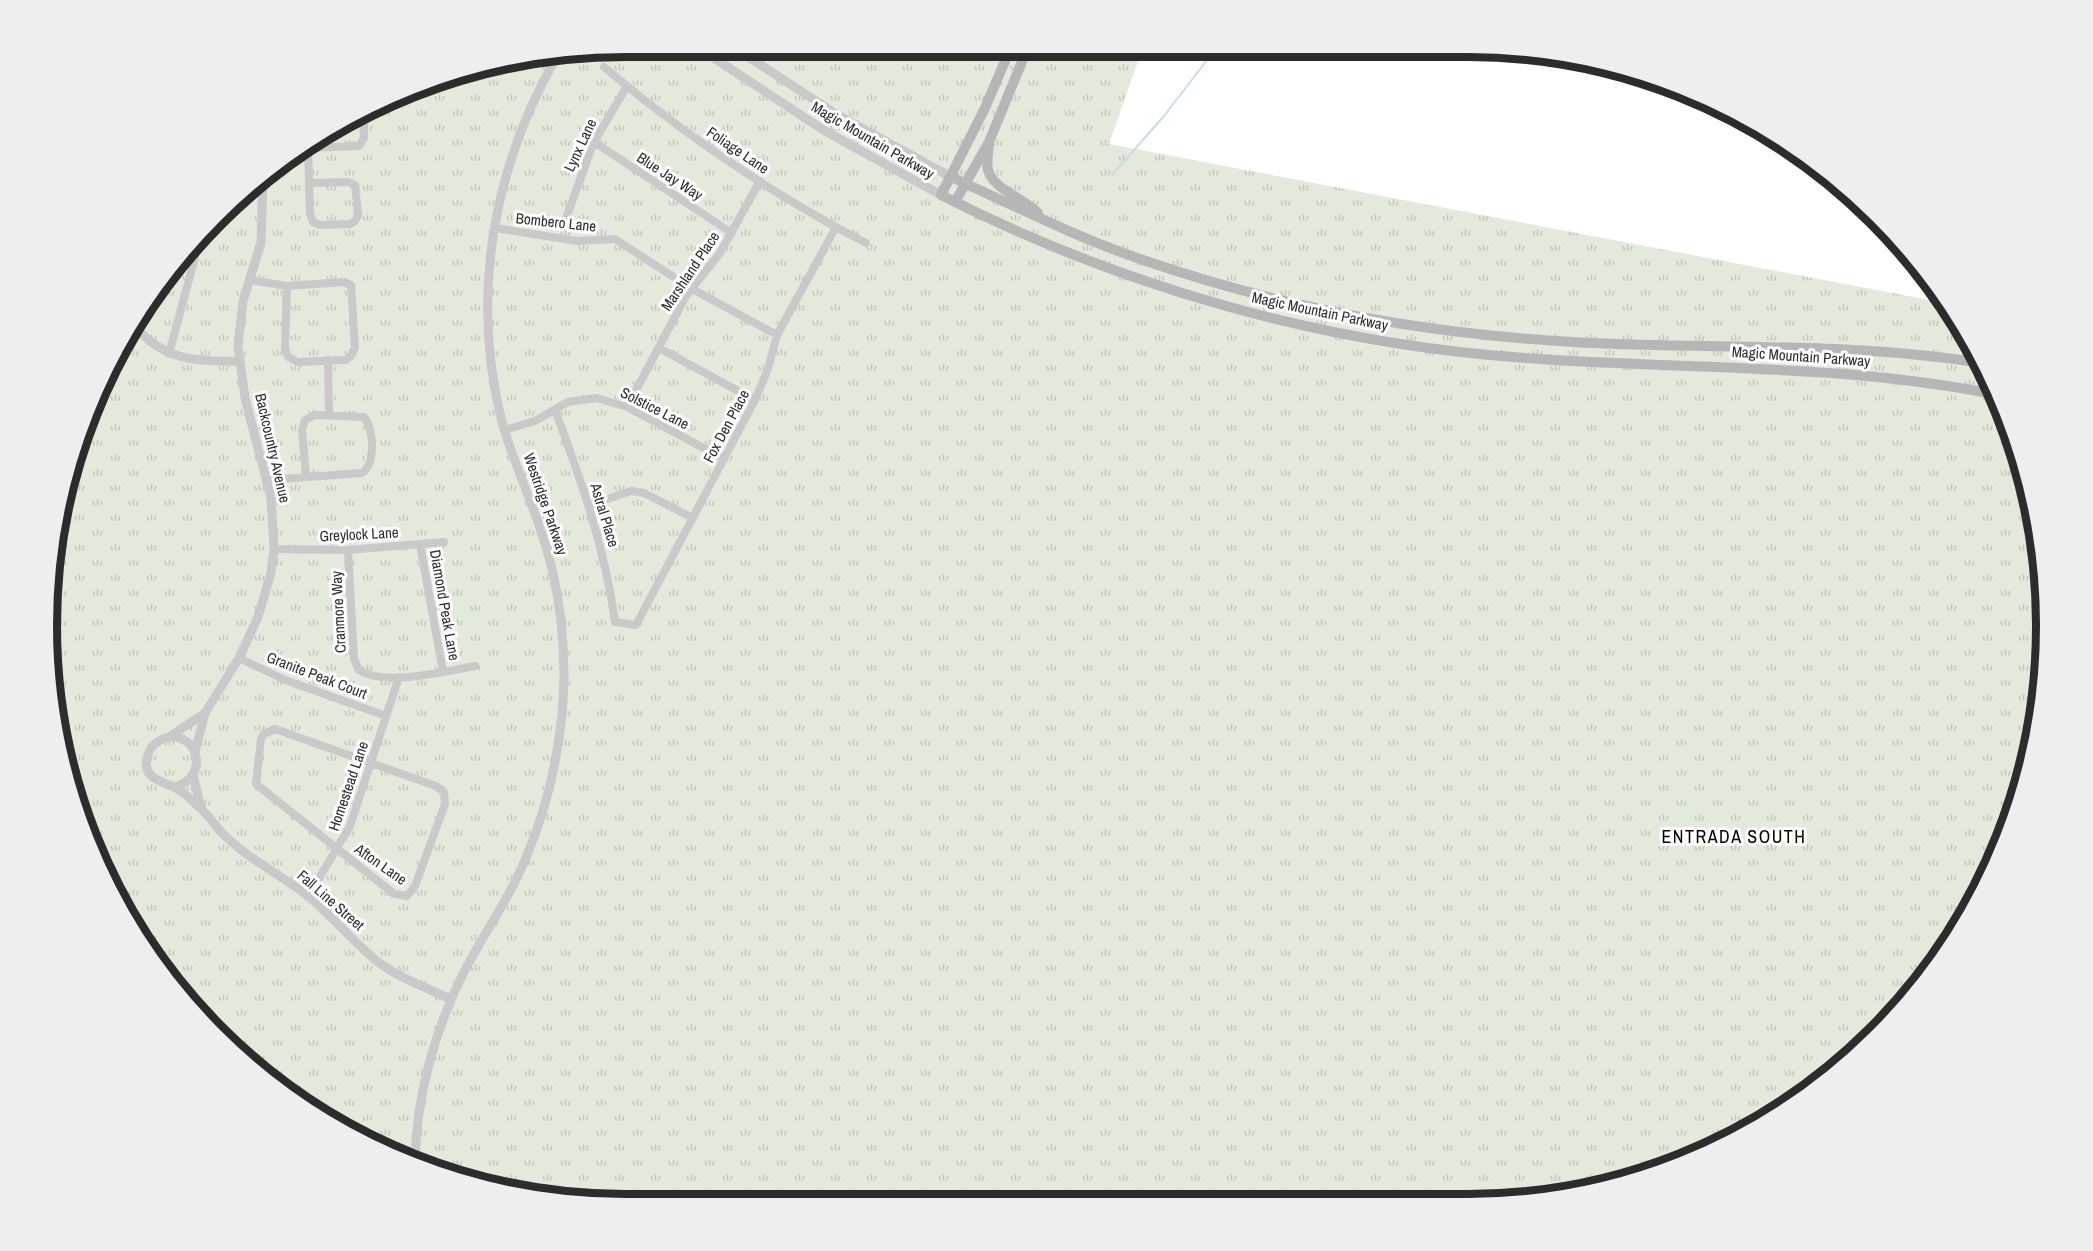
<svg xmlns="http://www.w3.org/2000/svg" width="2093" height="1251" font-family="'Archivo Narrow',sans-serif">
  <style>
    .grass { fill: url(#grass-tufts) }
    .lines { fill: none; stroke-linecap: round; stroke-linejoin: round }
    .stream { stroke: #c8dde8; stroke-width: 2 }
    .minor { stroke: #c9c9c9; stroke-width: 8 }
    .tertiary { stroke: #c9c9c9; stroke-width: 9 }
    .secondary { stroke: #b6b6b6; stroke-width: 10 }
    .labels { text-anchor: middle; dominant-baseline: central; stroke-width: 6; stroke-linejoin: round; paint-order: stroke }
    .street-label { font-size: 15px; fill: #2c2c2c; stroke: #fff }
    .quarter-label { font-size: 18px; letter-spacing: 1.5px; fill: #000; stroke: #fff }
    .rim { fill: none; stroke: #2c2c2c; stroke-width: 8 }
  </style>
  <defs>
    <pattern id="grass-tufts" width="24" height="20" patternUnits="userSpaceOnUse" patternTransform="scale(1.5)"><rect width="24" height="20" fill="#e3e9db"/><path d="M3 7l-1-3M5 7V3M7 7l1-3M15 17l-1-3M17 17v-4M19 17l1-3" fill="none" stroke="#c3c8bc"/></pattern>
  </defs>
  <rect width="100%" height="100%" fill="#fff"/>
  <path class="grass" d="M626,47h517l-34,97 820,156 26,16 48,88 32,109 11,113 -11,113 -33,108 -53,100 -99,114 -93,66 -104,47 -147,29h-919l-148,-29 -135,-67 -138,-129 -89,-166 -30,-186 30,-186 67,-136 129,-138 167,-89z"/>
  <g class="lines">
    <path class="stream" d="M1112,175l52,-59 53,-69"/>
    <path class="minor" d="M604,67c80,68 168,127 262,176
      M594,142l138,91
      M308,148l2,66 3,8 7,3 30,-1 5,-3 3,-6 -3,-30 -7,-3 -39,1
      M308,148l51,-2 5,-8 -1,-20
      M566,218l28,-76 33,-56
      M495,228l82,13 38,-2 77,50 85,46
      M250,280l37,6 57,-4 7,3 4,63 -4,8 -5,4 -48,2 -10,-5 -3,-9 2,-62
      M659,348l96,52
      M169,354l29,-108
      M328,360l1,55
      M627,407l59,-111 34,-43 40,-72
      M555,410c26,70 50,138 60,212l21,3 119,-225 13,-31 9,-34 59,-108
      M505,430l30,-9 33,-19 28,-4 31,9 97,52
      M267,480l95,-7c14,-9 12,-45 2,-56l-49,-2 -10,5 -3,10 4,47
      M590,505l41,-14 13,2 49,25
      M420,544l23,128
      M274,549l74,1 96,-8
      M348,550l6,109 5,11c26,17 87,1 116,-4
      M239,658l46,22 101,36
      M275,729l161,57 8,6 1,12 -30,82 -8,10 -13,-2 -138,-110 5,-45 3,-5z
      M308,897l42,-71 49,-149"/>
    <path class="tertiary" d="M697,47l128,84 116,64
      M733,47l103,67 115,63
      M134,325c28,35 62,37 104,36
      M169,737l36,-24
      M195,752l10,-39 34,-55 19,-41 13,-44 3,-24 -3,-51 -26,-100 -7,-52 5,-45 18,-58 2,-67
      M193,775l8,33
      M174,787c37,-9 24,-57 -8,-49 -7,2 -14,7 -17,14 -10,24 9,29 25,35 8,3 18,14 25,20 8,6 14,16 21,24 24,25 56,41 84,62 27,21 48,48 74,69 22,16 48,26 73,37
      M415,1162c1,-65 20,-133 49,-190 19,-38 45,-72 61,-112 20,-46 32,-96 37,-146 6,-62 -2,-130 -23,-189 -12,-34 -27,-68 -37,-103 -32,-126 -9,-253 54,-364"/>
    <path class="secondary" d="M1011,47l-26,61 -44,87c181,92 382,149 585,163 157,12 316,5 472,37
      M989,142c0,9 -3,19 -1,28 5,19 35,28 50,43
      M951,177c64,29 129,62 195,84 137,47 283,73 427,81 135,8 273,-1 408,21
      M955,202l34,-60 39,-95"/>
  </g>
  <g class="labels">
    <g class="street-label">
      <text transform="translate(873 140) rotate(30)">Magic Mountain Parkway</text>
      <text transform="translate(580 145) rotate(-65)">Lynx Lane</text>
      <text transform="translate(738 150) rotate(34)">Foliage Lane</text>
      <text transform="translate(670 176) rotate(33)">Blue Jay Way</text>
      <text transform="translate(556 222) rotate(6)">Bombero Lane</text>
      <text transform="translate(690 271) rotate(-56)">Marshland Place</text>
      <text transform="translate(1320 311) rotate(12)">Magic Mountain Parkway</text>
      <text transform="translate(1801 356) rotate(4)">Magic Mountain Parkway</text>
      <text transform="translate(655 408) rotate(27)">Solstice Lane</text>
      <text transform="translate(726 426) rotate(-62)">Fox Den Place</text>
      <text transform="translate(273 448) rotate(77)">Backcountry Avenue</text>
      <text transform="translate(546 504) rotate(71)">Westridge Parkway</text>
      <text transform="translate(605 515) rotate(73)">Astral Place</text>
      <text transform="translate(359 534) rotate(-3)">Greylock Lane</text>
      <text transform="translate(445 605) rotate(80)">Diamond Peak Lane</text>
      <text transform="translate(338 612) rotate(-93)">Cranmore Way</text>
      <text transform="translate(317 675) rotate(21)">Granite Peak Court</text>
      <text transform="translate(348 786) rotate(-71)">Homestead Lane</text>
      <text transform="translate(381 864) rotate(35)">Afton Lane</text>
      <text transform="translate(331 900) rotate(41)">Fall Line Street</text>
    </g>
    <g class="quarter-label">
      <text x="1734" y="836">ENTRADA SOUTH</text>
    </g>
  </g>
  <path d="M0 0H2093V1251H0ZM625 57H1468A568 568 0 0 1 2036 625V626A568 568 0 0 1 1468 1194H625A568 568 0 0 1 57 626V625A568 568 0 0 1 625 57Z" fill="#eee" fill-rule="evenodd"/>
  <path class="rim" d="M625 57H1468A568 568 0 0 1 2036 625V626A568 568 0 0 1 1468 1194H625A568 568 0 0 1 57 626V625A568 568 0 0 1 625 57Z"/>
</svg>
